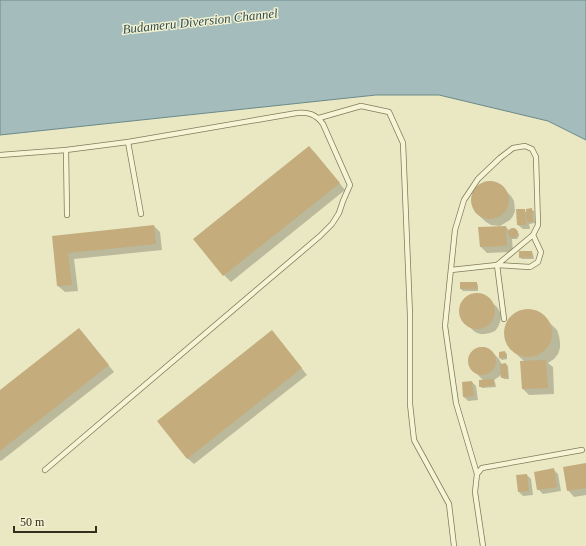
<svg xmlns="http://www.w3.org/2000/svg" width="586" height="546" font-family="Georgia,serif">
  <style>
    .water { fill: #a4bdbc; stroke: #6c898a }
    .shadow { fill: #0003 }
    .building { fill: #c4ac7c }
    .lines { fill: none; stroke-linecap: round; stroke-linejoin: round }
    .service-casing { stroke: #827a5b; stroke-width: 6 }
    .service { stroke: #f5f4d5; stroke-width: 4.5 }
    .labels { text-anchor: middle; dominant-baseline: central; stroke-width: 3; stroke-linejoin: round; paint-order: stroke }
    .water-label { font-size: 13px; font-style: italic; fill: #2f4b51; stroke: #f2f1d1 }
  </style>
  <rect width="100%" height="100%" fill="#e9e8c3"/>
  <path class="water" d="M0,0h586v140l-38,-19 -109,-26h-63l-376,40z"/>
  <path class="shadow" d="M309,147l7,7 29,36 -114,92 -7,-7 -29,-36z
    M490,182l10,3 11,11 3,5 1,10 -2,5 -3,4 -10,6 -9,-1 -5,-3 -11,-10 -3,-10v-5l4,-9 9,-5z
    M517,210h7l3,3 5,-3 2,1 1,12 -6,1 1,5h-7l-5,-4z
    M154,226l6,6 2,18 -88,9 4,32 -13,1 -7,-6 -5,-49z
    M506,227l4,4 2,-2 3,1 4,4v2l-2,3h-5l1,13 -26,1 -6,-6 -1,-19z
    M532,252l1,2 1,5h-12l-2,-2z
    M461,283h15l2,2v6h-15l-2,-2z
    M476,294l5,1 5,2 11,10 3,5 1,5 -1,5 -2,5 -3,4 -5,2 -5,1h-5l-5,-2 -11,-10 -3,-5 -1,-5 1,-5 2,-5 3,-4 5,-3z
    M527,310l6,1 6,2 5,4 13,13 2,6 1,6v6l-2,6 -4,5 -6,4 5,4 1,27 -25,1 -6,-6 -2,-27h4l-13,-12 -4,-5 -2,-5 -1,-6v-6l3,-6 3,-5 5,-4 5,-2z
    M85,336l29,36 -113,89 -1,-1v-68z
    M278,338l29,37 -113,89 -7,-6z
    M480,347h4l5,2 10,10 3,6 4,-1 2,2 1,13h-5l-2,-2v-4l-2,3 -6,4 1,2 1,5 -14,1 -2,-2 4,-5 -12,-12 -2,-4 -1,-4v-5l3,-4 3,-3z
    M505,352l2,2v5l-5,1 -2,-2z
    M472,382l4,4 2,14 -10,1 -4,-4 -1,-14z
    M586,464v31l-12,2 -6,-7z
    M554,470l4,4 3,17 -18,3 -5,-5z
    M527,475l4,4 2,16 -10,1 -4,-4z"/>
  <path class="building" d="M309,146l31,37 -117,93 -30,-37z
    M471 200a19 19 0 1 1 38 0a19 19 0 1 1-38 0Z
    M532,208l1,14h-6l-1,-13z
    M516,209h9l1,16h-9z
    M154,225l2,19 -88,9 4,32 -15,1 -5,-50z
    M506,226l1,20 -27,1 -2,-20z
    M508 233a5 5 0 1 1 10 0a5 5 0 1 1-10 0Z
    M519,251h13v6l-13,1z
    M460,282h17v7h-17z
    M459 311a18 18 0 1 1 36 0a18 18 0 1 1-36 0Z
    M504 333a24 24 0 1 1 48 0a24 24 0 1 1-48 0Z
    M79,328l30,37 -109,86v-61z
    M272,330l30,38 -115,91 -30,-38z
    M468 361a14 14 0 1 1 28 0a14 14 0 1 1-28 0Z
    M505,351l1,7h-7v-6z
    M546,360l2,28 -26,1 -2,-28z
    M506,363l2,14 -7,1 -1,-14z
    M494,379v7l-15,1v-7z
    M472,381l2,15 -11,1 -1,-15z
    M586,463v25l-19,3 -4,-24z
    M554,468l3,19 -20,3 -3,-18z
    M527,474l2,17 -11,1 -2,-17z"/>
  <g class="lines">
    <g class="service-casing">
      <path id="service" d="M319,118l42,-12 28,6 14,31 7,172v89l4,36 35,64 5,42
        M128,142l13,72
        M0,155l66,-5 1,65
        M451,270l46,-5 33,2 8,-5 3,-10 -8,-17
        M45,470l275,-234 12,-12 7,-11 4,-12 7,-16 -27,-61c-7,-10 -15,-12 -26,-11l-169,29 -62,8
        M477,474l-21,-71 -11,-77 10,-96 9,-30 14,-21 22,-21 13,-10 12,-2 7,3 4,8 2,68 -5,10 -36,30 7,54
        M483,546l-8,-54 2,-18 5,-6 100,-18"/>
    </g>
    <use href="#service" class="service"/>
  </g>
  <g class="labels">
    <g class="water-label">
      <text transform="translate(200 21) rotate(-6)">Budameru Diversion Channel</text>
    </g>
  </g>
  <path d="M14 526v6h82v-6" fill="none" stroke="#332e1e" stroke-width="2"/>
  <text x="20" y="526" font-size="12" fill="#332e1e" stroke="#f2f1d1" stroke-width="3" paint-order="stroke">50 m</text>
</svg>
